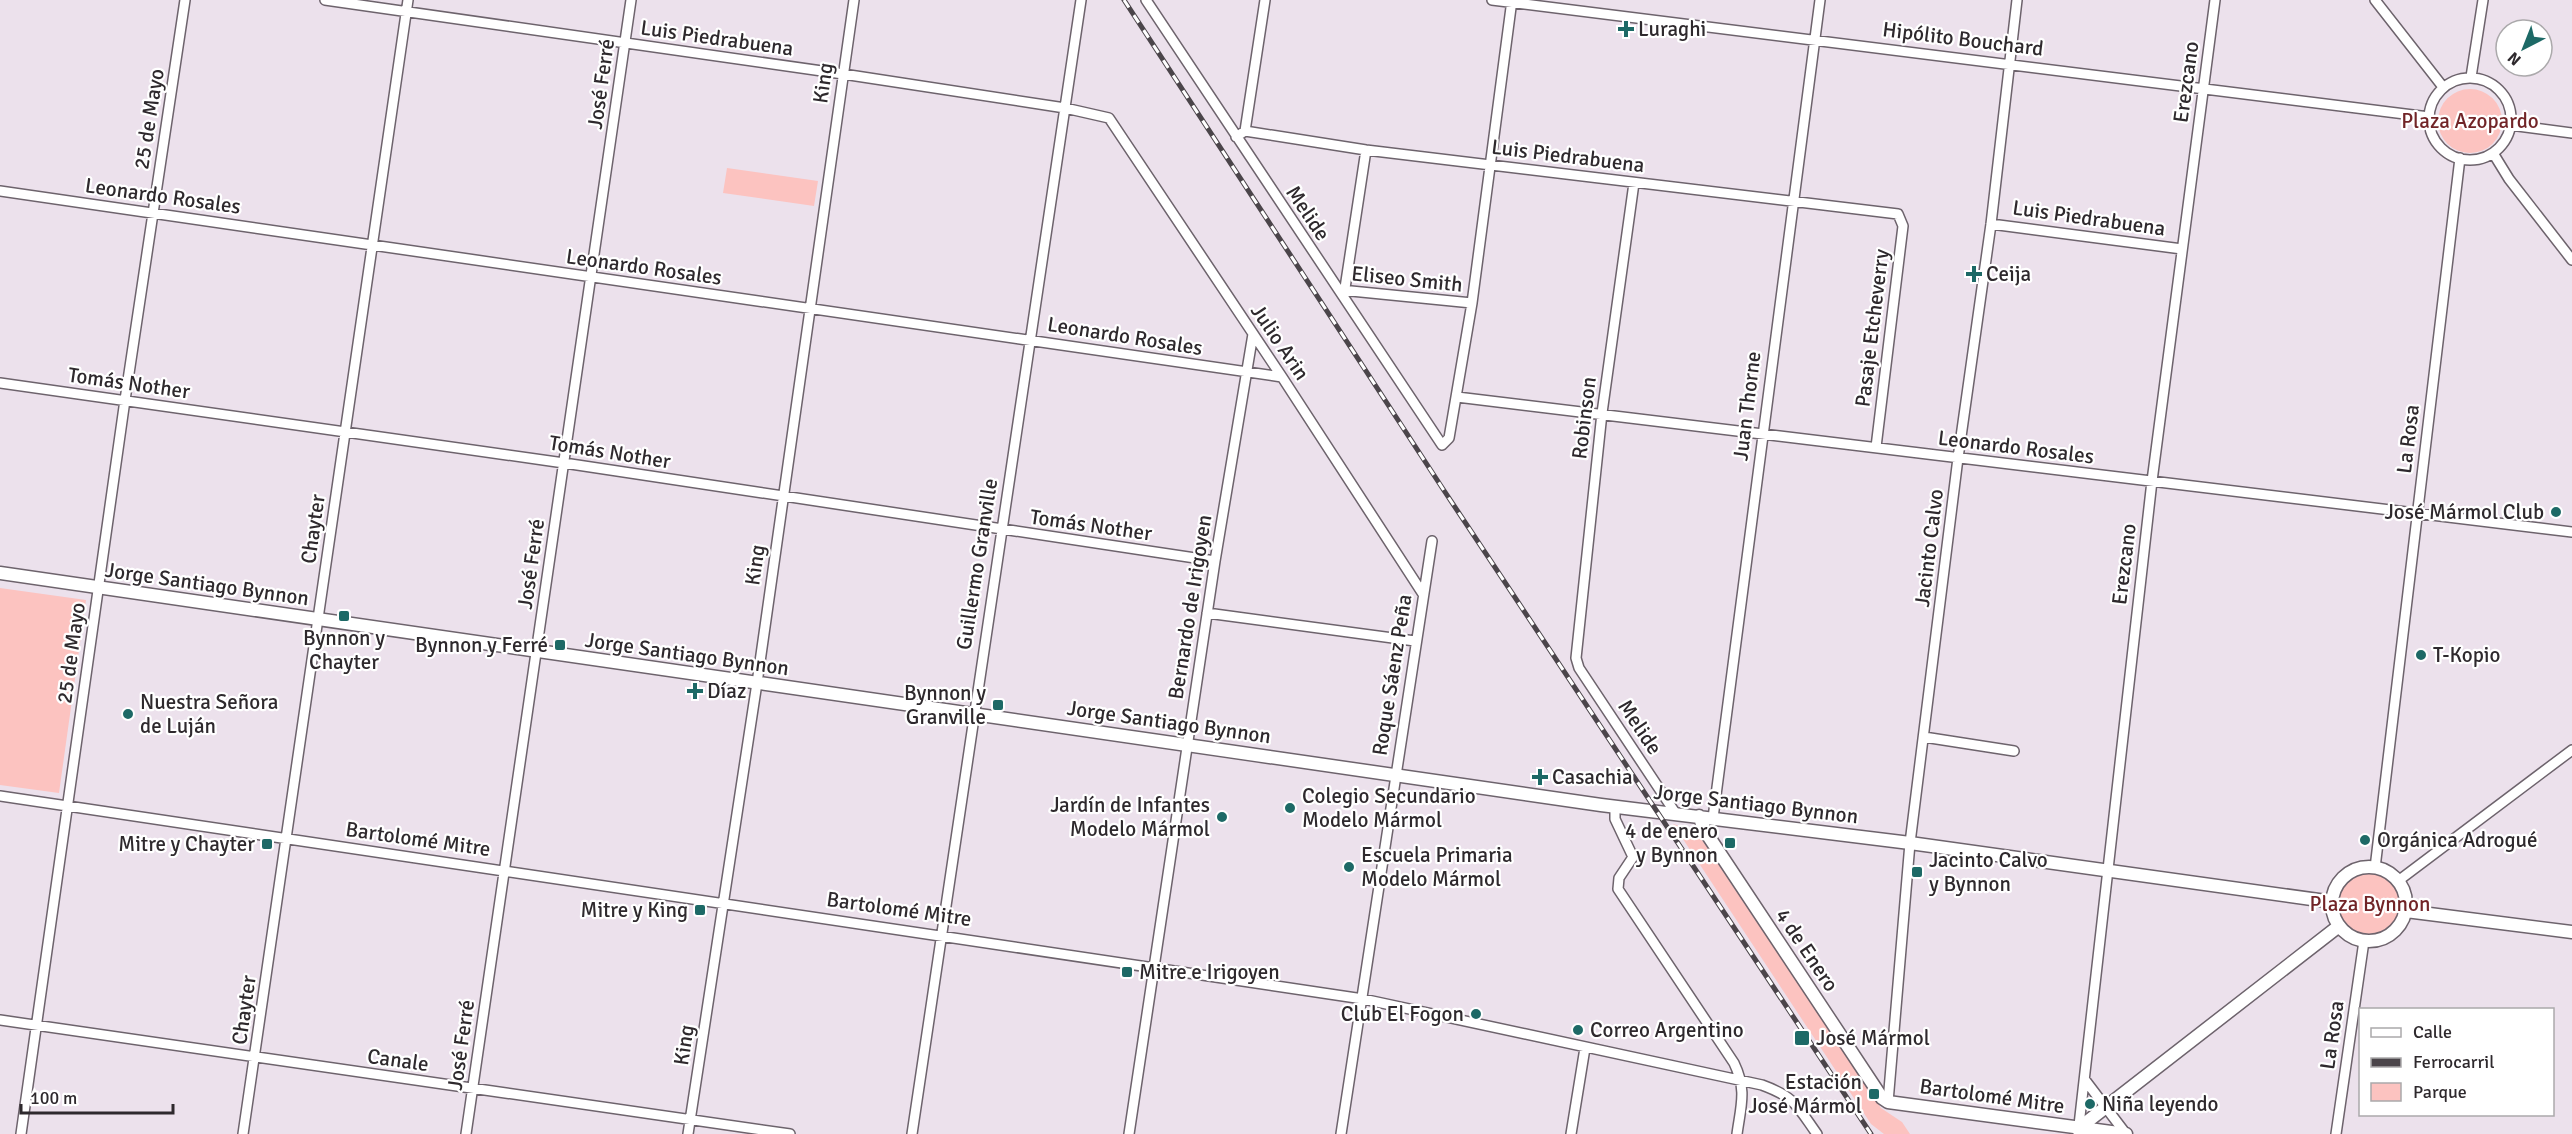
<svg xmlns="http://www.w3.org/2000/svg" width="2572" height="1134" font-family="Signika,sans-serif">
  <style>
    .green { fill: #fcc3c0 }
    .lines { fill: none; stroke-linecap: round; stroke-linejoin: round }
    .minor-casing { stroke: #6d636c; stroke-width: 12 }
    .tertiary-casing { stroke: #6d636c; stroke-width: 15 }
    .minor { stroke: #fff; stroke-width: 9 }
    .tertiary { stroke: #fff; stroke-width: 12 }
    .rail-casing { stroke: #4b454a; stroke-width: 5 }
    .rail { stroke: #fff; stroke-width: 3; stroke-dasharray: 9; stroke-linecap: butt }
    .poi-dot { fill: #1d6966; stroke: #fff; stroke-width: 2 }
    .labels { text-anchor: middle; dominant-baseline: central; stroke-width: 4.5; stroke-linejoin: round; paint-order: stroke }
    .poi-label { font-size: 21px; fill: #2e292d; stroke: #fff; text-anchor: start }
    .street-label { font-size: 21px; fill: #2e292d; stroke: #fff }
    .park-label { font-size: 21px; fill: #712427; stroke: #fff }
  </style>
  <rect width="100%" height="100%" fill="#ece1ec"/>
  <path class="green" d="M2438 121a32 32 0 1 1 64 0a32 32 0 1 1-64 0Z
    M727,168l91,13 -4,25 -91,-13z
    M0,588l86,12 -27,193 -59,-8z
    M1673,824l23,7 185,277 21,14 8,12h-26l-13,-10z
    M2338 904a32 32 0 1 1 64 0a32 32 0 1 1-64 0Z"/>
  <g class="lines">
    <g class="minor-casing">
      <path id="minor" d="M325,0l518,74 222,34 44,10 173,259 141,217
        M1146,0l296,445 7,-7 23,-135 40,-303
        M1492,0l937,117
        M2375,0l68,87
        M2471,77l12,-77
        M2429 119a41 41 0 1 1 82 0a41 41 0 1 1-82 0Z
        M2510,125l62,8
        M1245,131l20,-131
        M1236,137l9,-6 121,19 532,64 5,12 -27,221
        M2493,153l16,26 63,81
        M1634,183l-32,230 -26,245 3,10 97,146
        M0,191l1282,186
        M1991,224l191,25
        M1345,288l21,-138
        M1341,290l131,13
        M0,383l564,80 651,98
        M1457,397l1115,135
        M1207,613l208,28
        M1924,737l90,14
        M0,796l1363,203 399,86c33,12 35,21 55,49
        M1615,807v12l18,38 -14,21 -1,11 116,174c13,27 7,42 3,71
        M1713,818l107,-818
        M2375,868l85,-710
        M2398,881l174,-131
        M0,1020l790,114
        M2085,1080l41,54
        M1888,1102l22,-259 48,-385 33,-234 26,-224
        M21,1134l104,-734 60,-400
        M243,1134l165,-1134
        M466,1134l165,-1134
        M688,1134l69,-451 97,-683
        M912,1134l169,-1134
        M1129,1134l86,-573 38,-227
        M1341,1134l91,-593
        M1571,1134l14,-86
        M2078,1134l74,-653 63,-481
        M2336,1134l28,-193"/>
    </g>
    <g class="tertiary-casing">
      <path id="tertiary" d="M0,573l1601,232 309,38 423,59
        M1699,816l6,15 177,267 6,4 238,32
        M2332 904a37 37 0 1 1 74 0a37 37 0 1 1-74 0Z
        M2406,911l166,21
        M2079,1128l260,-202"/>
    </g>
    <use href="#minor" class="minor"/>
    <use href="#tertiary" class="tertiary"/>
    <g class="rail-casing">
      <path id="rail" d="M1124,0l319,489 428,645"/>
    </g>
    <use href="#rail" class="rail"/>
  </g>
  <g class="poi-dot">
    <path d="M1623 20h6v6h6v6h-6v6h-6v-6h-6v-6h6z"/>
    <path d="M1971 265h6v6h6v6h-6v6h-6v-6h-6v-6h6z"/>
    <circle cx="2556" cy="512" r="6"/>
    <rect x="338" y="610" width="12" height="12" rx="3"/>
    <rect x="554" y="639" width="12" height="12" rx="3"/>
    <circle cx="2421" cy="655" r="6"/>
    <path d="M692 682h6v6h6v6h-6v6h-6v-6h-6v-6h6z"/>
    <rect x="992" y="699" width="12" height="12" rx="3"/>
    <circle cx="128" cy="714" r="6"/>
    <path d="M1537 768h6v6h6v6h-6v6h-6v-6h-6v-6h6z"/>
    <circle cx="1290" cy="808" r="6"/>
    <circle cx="1222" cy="817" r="6"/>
    <circle cx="2365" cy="840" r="6"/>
    <rect x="1724" y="837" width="12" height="12" rx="3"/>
    <rect x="261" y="838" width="12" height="12" rx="3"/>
    <circle cx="1349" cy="867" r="6"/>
    <rect x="1911" y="866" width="12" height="12" rx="3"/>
    <rect x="694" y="904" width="12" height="12" rx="3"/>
    <rect x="1121" y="966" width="12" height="12" rx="3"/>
    <circle cx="1476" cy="1014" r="6"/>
    <circle cx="1578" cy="1030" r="6"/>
    <rect x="1794" y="1030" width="16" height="16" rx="3"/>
    <rect x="1868" y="1088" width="12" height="12" rx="3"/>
    <circle cx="2090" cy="1104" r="6"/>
  </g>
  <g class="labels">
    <g class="poi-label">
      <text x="1638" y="29">Luraghi</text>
      <text x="1986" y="274">Ceija</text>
      <text x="2544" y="512" text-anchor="end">José Mármol Club</text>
      <text x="344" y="638" text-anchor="middle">Bynnon y<tspan x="344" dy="24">Chayter</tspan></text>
      <text x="548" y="645" text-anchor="end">Bynnon y Ferré</text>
      <text x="2433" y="655">T-Kopio</text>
      <text x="707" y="691">Díaz</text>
      <text x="986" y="693" text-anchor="end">Bynnon y<tspan x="986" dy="24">Granville</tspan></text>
      <text x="140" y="702">Nuestra Señora<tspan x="140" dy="24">de Luján</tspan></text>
      <text x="1552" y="777">Casachia</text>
      <text x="1302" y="796">Colegio Secundario<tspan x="1302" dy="24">Modelo Mármol</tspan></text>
      <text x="1210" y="805" text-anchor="end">Jardín de Infantes<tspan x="1210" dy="24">Modelo Mármol</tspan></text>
      <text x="1718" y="831" text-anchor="end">4 de enero<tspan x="1718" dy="24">y Bynnon</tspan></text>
      <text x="2377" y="840">Orgánica Adrogué</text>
      <text x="255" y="844" text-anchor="end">Mitre y Chayter</text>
      <text x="1361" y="855">Escuela Primaria<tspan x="1361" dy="24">Modelo Mármol</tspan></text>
      <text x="1929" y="860">Jacinto Calvo<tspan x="1929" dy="24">y Bynnon</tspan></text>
      <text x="688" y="910" text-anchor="end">Mitre y King</text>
      <text x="1139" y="972">Mitre e Irigoyen</text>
      <text x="1464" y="1014" text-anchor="end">Club El Fogon</text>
      <text x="1590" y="1030">Correo Argentino</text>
      <text x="1816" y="1038">José Mármol</text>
      <text x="1862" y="1082" text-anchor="end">Estación<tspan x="1862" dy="24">José Mármol</tspan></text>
      <text x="2102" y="1104">Niña leyendo</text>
    </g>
    <g class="street-label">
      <text transform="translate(717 38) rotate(8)">Luis Piedrabuena</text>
      <text transform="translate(1963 39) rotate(7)">Hipólito Bouchard</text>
      <text transform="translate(2186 82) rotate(-82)">Erezcano</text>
      <text transform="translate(823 83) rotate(-82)">King</text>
      <text transform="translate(601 84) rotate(-82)">José Ferré</text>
      <text transform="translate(149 119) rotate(-81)">25 de Mayo</text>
      <text transform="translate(1568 156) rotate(7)">Luis Piedrabuena</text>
      <text transform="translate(163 196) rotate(8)">Leonardo Rosales</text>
      <text transform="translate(1308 213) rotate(56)">Melide</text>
      <text transform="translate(2089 218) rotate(8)">Luis Piedrabuena</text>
      <text transform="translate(644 267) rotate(8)">Leonardo Rosales</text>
      <text transform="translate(1407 279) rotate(6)">Eliseo Smith</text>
      <text transform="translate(1872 328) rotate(-83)">Pasaje Etcheverry</text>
      <text transform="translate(1125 336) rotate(9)">Leonardo Rosales</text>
      <text transform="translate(1280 342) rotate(56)">Julio Arin</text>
      <text transform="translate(129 383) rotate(8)">Tomás Nother</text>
      <text transform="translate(1747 406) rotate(-83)">Juan Thorne</text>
      <text transform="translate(1584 418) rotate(-83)">Robinson</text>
      <text transform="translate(2408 439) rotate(-83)">La Rosa</text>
      <text transform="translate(2016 447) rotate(7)">Leonardo Rosales</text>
      <text transform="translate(610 452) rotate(9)">Tomás Nother</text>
      <text transform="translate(1091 525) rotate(8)">Tomás Nother</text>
      <text transform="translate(313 529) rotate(-82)">Chayter</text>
      <text transform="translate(1929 548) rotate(-83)">Jacinto Calvo</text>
      <text transform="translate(531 564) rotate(-82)">José Ferré</text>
      <text transform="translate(977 564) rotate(-81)">Guillermo Granville</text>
      <text transform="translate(2124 564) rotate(-83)">Erezcano</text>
      <text transform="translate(755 565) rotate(-82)">King</text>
      <text transform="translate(207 584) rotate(8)">Jorge Santiago Bynnon</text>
      <text transform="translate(1190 607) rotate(-81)">Bernardo de Irigoyen</text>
      <text transform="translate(71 653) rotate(-82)">25 de Mayo</text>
      <text transform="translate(687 654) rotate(8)">Jorge Santiago Bynnon</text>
      <text transform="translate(1392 675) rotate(-81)">Roque Sáenz Peña</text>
      <text transform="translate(1169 722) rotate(8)">Jorge Santiago Bynnon</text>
      <text transform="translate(1640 727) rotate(56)">Melide</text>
      <text transform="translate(1756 804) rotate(7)">Jorge Santiago Bynnon</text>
      <text transform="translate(418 839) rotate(8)">Bartolomé Mitre</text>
      <text transform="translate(899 909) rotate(8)">Bartolomé Mitre</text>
      <text transform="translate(1807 950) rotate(56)">4 de Enero</text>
      <text transform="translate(244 1010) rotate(-82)">Chayter</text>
      <text transform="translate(2332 1035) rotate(-82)">La Rosa</text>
      <text transform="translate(461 1045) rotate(-82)">José Ferré</text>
      <text transform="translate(684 1045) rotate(-81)">King</text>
      <text transform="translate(398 1060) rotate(8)">Canale</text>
      <text transform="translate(1992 1096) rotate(8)">Bartolomé Mitre</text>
    </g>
    <g class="park-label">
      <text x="2470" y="121">Plaza Azopardo</text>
      <text x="2370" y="904">Plaza Bynnon</text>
    </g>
  </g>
  <rect x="2359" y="1008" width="195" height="108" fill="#ffffff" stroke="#aba9ab" stroke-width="1.5"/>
  <rect x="2371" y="1028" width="30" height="9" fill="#ffffff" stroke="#aba9ab" stroke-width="1.5"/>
  <text x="2413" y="1038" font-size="18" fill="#2e292d">Calle</text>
  <rect x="2371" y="1058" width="30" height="9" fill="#4b454a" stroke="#aba9ab" stroke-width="1.5"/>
  <text x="2413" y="1068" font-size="18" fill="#2e292d">Ferrocarril</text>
  <rect x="2371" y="1083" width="30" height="18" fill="#fcc3c0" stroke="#aba9ab" stroke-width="1.5"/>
  <text x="2413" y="1098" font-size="18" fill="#2e292d">Parque</text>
  <g transform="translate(2524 48) rotate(222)"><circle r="28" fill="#ffffff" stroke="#aba9ab" stroke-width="1.5"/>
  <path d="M0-4.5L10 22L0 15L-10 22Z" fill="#1d6966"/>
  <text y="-9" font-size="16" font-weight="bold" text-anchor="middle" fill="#2e292d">N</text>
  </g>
  <path d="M21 1104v9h152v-9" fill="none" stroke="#2e292d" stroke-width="3"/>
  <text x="30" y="1104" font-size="18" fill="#2e292d" stroke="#ffffff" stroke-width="4.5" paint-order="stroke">100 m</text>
</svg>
